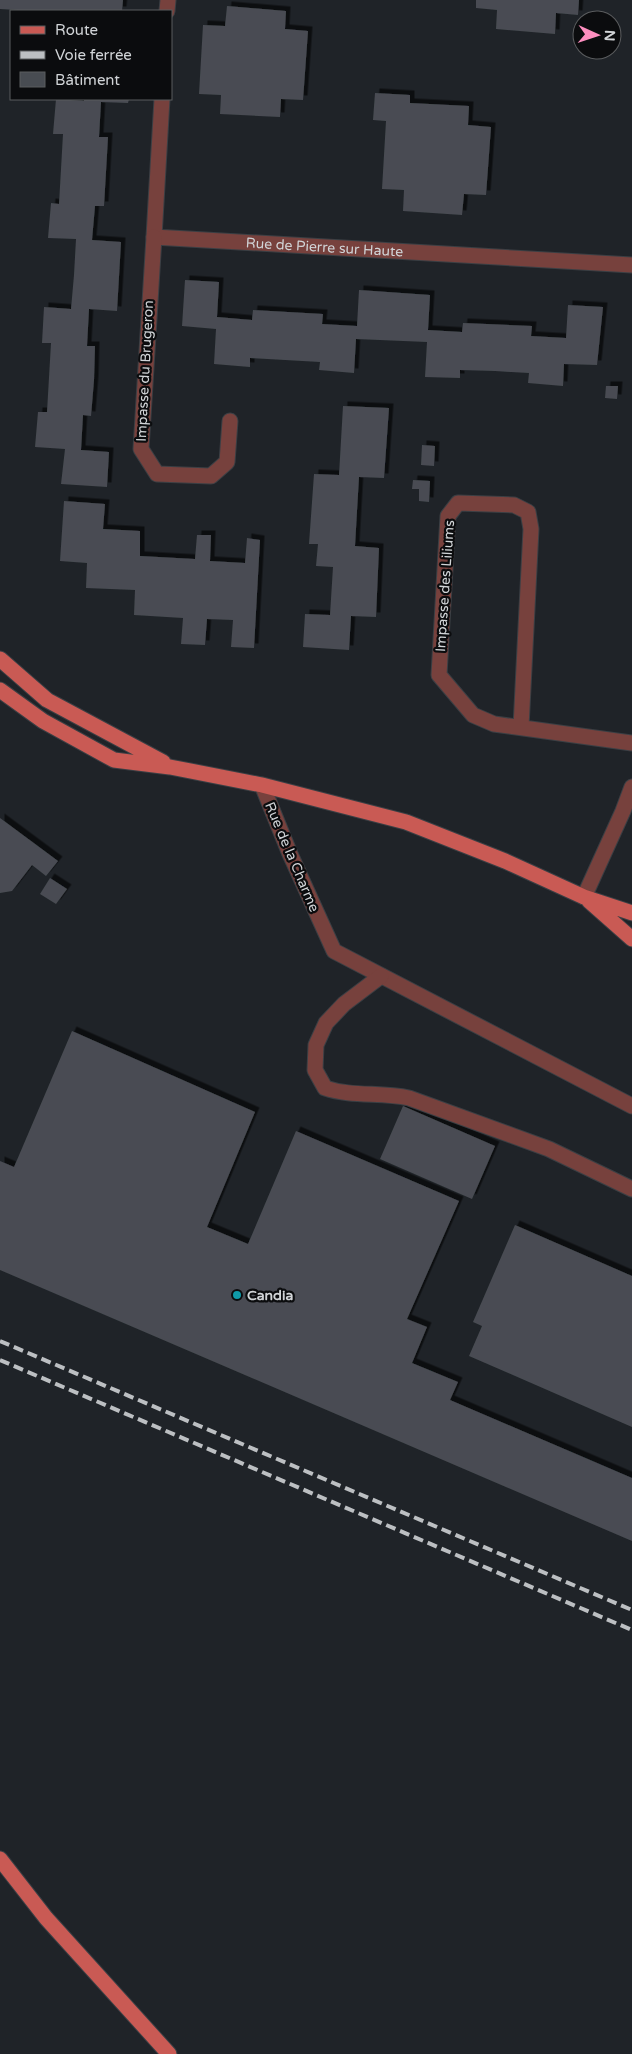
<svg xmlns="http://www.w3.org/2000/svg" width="632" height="2054" font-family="'Varela Round',sans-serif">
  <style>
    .building { fill: #484c52; filter: url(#shadow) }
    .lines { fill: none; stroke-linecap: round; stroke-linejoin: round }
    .minor-casing { stroke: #3b3f44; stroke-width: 17 }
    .major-casing { stroke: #3b3f44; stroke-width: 17 }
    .minor { stroke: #77413d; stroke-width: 15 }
    .major { stroke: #c95a54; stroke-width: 15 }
    .rail { stroke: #bcbfc2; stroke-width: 4; stroke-dasharray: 10 5; stroke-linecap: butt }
    .culture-dot { fill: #0f9aa8; stroke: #0b0c0e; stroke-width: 2 }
    .labels { text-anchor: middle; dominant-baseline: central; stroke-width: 4.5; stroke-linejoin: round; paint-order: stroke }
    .street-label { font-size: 14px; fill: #d1d4d7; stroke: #0b0c0e }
    .poi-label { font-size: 14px; font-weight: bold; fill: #d1d4d7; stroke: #0b0c0e; text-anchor: start }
  </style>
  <defs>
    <filter id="shadow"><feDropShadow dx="4.5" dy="-4.5" stdDeviation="0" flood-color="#0009"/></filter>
  </defs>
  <rect width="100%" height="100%" fill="#1f2328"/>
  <path class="building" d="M0,0h123l-1,11h-88l-34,-2z
    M476,0h103l-1,15 -22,-2 -1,21 -59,-5 1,-19 -21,-2z
    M227,6l59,5 -1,18 23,2 -5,69 -22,-1 -1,18 -60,-3 1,-19 -22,-1 4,-69 22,1z
    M375,93l35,2v8l59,3 -1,19 23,2 -5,68 -22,-1 -2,21 -59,-4 1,-21 -22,-1 4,-68 -13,-1z
    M56,99l28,2v-2h45l-1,4 -27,-1 -2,35h9l-4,69h-9l-3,34 29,2 -4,69 -28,-2 -2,37h8l-1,34 -3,36 -8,-1 -2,35 28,2 -2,35 -46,-3 4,-35 -30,-2 3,-35h9l4,-69h-9l2,-36 27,2 3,-34 2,-36 -28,-1 3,-35 8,1 4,-70h-10z
    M185,280l34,2 -2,35 35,3 1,-10 70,4 -1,10 35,2 2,-36 71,5 -2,35 34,2 1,-9 69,3 -1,10 35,2 2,-33 35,2 -6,58 -33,-1 -1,22 -35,-3 1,-10 -34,-2 -35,-1v8l-35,-1 2,-35 -71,-3 -2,34 -35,-3 1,-8 -70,-4v9l-36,-3 2,-35 -34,-3z
    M606,386h12l-1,13 -12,-1z
    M343,406l46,2 -5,70 -25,-1 -2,34 -2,35 24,2 -3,69 -25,-1 -2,34 -46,-3 2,-33 25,1 3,-48 -17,-1 2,-22h-9l5,-70 25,1z
    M422,445l13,1 -1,20 -13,-1z
    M413,480l17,1 -1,21 -10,-1v-12h-7z
    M64,501l41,3 -2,25 37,2v25l55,3 2,-24h14l-1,26 35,2 2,-25 13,2 -6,108 -23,-1 2,-27 -26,-1 -2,26 -24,-1 2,-26 -49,-3 1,-25 -49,-2 1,-25 -27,-2z
    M0,818l58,43 -12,15 -14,-11 -20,26 -12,2z
    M50,878l17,11 -11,15 -16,-10z
    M72,1031l183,81 -48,115 41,17 48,-113 163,70 -52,118 20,8 -15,36 46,19 -8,18 182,78v63l-632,-271v-109l14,6z
    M403,1106l92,40 -23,53 -92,-40z
    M515,1225l117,51v151l-163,-71 13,-30 -9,-4z"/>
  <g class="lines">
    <g class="minor-casing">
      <g id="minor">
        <path d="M167,11l1,-11"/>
        <path id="s1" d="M162,99l-8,138 478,28"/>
        <path d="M154,237l-13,212 16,25 54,2 16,-14 3,-41"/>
        <path d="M521,727l10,-198 -3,-17 -14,-7 -56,-2 -10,13 -9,159 34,40 21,9 138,19"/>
        <path d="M262,785l28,69 44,97 298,155"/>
        <path d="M584,897l39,-86 9,-24"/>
        <path d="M381,976l-37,28 -18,19 -10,22 -1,25 10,18c27,9 55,4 84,10l140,51 83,40"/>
      </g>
    </g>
    <g class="major-casing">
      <path id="major" d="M0,659l47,41 116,62
        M0,690l43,31 71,39 56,7 92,18 144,37 99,39 79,36 48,16
        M589,901l43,38
        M0,1859l46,59 123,136"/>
    </g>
    <use href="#minor" class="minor"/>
    <use href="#major" class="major"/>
    <path class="rail" d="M0,1341l632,269
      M0,1360l632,270"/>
  </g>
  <circle class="culture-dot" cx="237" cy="1295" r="5"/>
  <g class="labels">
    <g class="street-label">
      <text stroke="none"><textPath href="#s1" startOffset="309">Rue de Pierre sur Haute</textPath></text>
      <text transform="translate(145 371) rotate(-87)">Impasse du Brugeron</text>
      <text transform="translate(445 586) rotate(-86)">Impasse des Liliums</text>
      <text transform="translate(292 857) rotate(67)">Rue de la Charme</text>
    </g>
    <g class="poi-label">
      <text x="247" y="1295">Candia</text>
    </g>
  </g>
  <rect x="10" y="10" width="162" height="90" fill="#0b0c0e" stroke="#5a5c5e"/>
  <rect x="20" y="26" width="25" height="8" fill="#c95a54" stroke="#5a5c5e"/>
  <text x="55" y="35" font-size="15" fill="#d1d4d7">Route</text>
  <rect x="20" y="51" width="25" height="8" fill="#bcbfc2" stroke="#5a5c5e"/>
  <text x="55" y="60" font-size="15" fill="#d1d4d7">Voie ferrée</text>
  <rect x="20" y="72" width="25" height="15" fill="#484c52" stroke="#5a5c5e"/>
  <text x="55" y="85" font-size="15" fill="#d1d4d7">Bâtiment</text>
  <g transform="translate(597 35) rotate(93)"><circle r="24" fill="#0b0c0e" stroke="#5a5c5e"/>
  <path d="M0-4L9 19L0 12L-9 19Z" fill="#fd8ebf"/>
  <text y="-8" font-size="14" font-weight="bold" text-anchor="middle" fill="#d1d4d7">N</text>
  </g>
</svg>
